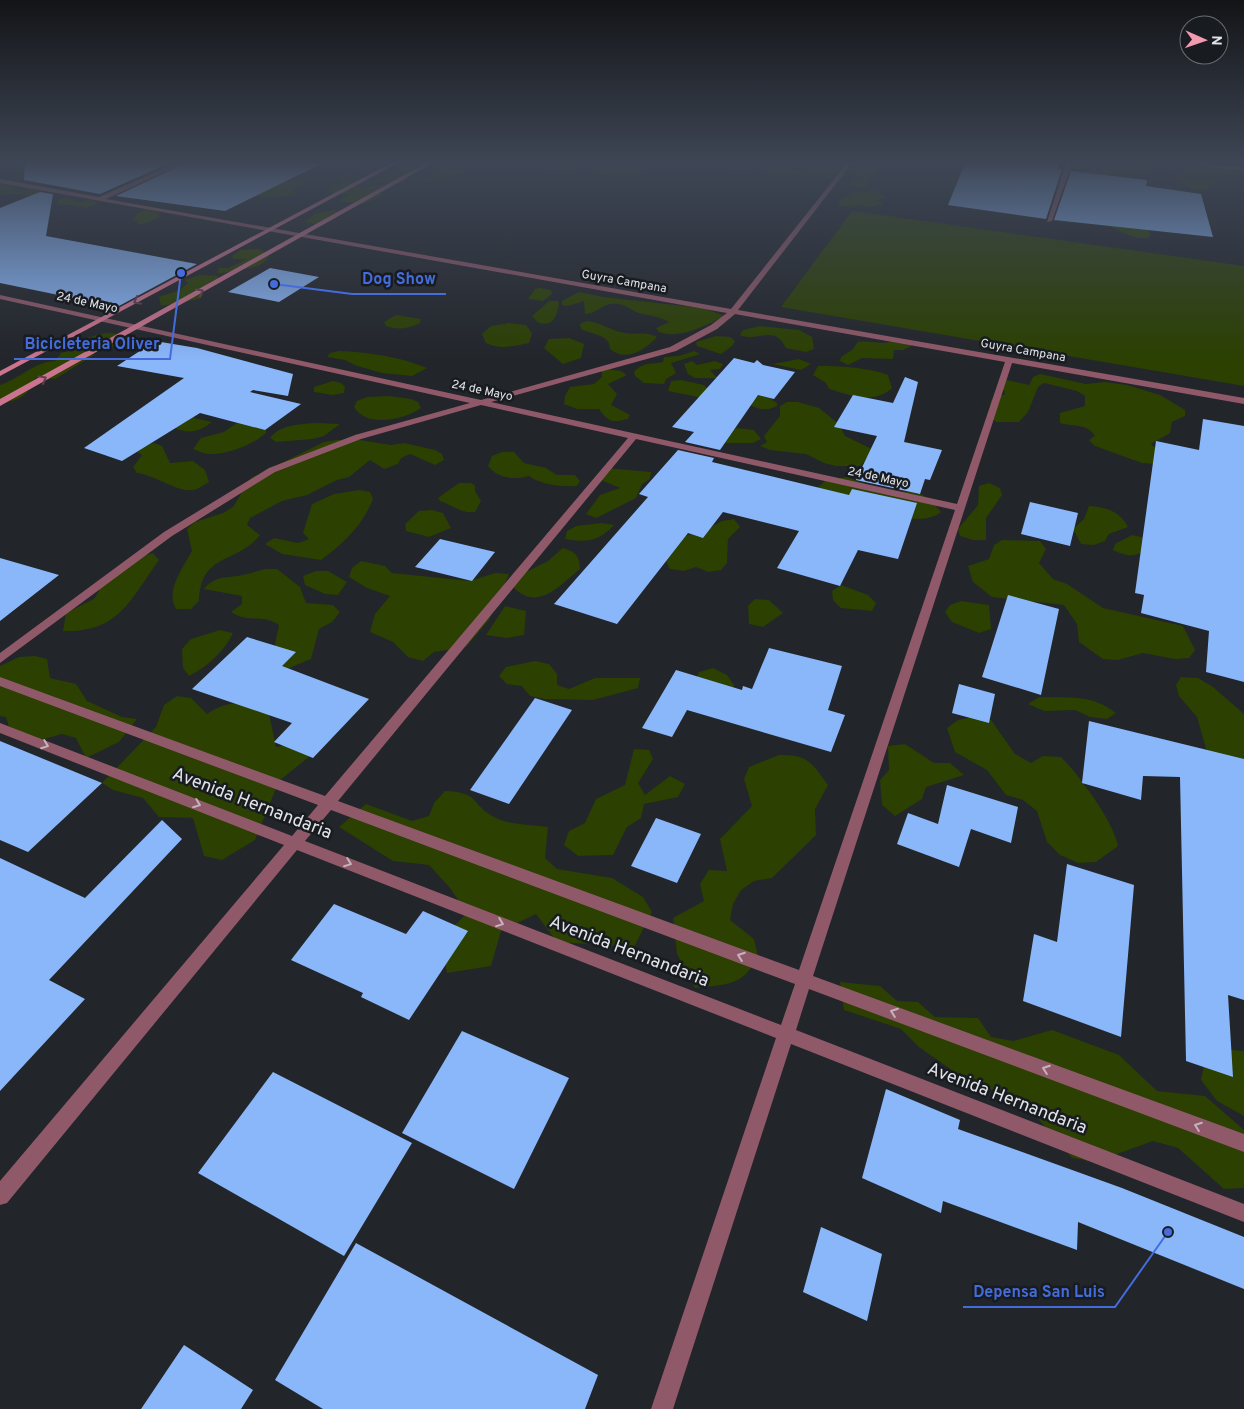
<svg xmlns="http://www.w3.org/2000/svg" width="1244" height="1409" font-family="Overpass,sans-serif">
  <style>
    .green { fill: #2b4001 }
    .building { fill: #8ab7fa }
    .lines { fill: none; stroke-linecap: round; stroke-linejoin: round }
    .street { fill: #905969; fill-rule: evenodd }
    .secondary { fill: #cc748f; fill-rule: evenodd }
    .oneway { stroke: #603f4d }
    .oneway2 { stroke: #c5b3bc }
    .labels { text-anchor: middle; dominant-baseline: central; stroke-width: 5; stroke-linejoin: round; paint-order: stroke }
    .far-street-label { font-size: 12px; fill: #e2e4e8; stroke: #181c21 }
    .near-street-label { font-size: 18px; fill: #e2e4e8; stroke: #181c21 }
    .leader { fill: none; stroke: #446cdb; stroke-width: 2 }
    .callout-dot { fill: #446cdb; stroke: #181c21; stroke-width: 2 }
    .callout-label { font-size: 16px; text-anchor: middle; font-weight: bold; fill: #446cdb; stroke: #181c21; stroke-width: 5; stroke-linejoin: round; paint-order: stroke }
  </style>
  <rect width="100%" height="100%" fill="#22252a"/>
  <path class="green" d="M410,163h23l-14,5 2,2c-5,3 -12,3 -17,6l2,5 -8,3 -23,-3c12,-14 22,-3 33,-10l-11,-1v-2l19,-2z
    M544,163h46c-11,10 -26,7 -40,7z
    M601,163c15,0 31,-2 41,10l-1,2 -14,3 -27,-4 -4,-4 -7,-1z
    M703,163h62l-10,2 -4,4 -20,1z
    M838,163l5,3 -2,2 9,6 -8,4 -23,1 -20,-4 -10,3 -21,-3 -2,-4 8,-7c13,1 23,7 36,9l-11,-5h3l-1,-4z
    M872,163l14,2h-9l-4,3 2,2 -1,5 -5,2 2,2 -5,5 2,3 -17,-1 -2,-2 8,-4 -6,-1 4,-3 -1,-5 7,-1 4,-3 -2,-1z
    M1125,163c26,0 96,-4 116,11l-4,2 -19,-2 -4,5 2,3 -13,9 -8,-1 -21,-11 -1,-5 16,-2 -19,-6 -29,5h-22l-12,4 -26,-3 16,-6z
    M439,168l23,2 -2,5 -14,1 -12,7 -10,-3 10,-3 -3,-2 3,-5z
    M345,175l13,2 -7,1 -1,3 14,8 -3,2 8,-1 -2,-2 17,-4 1,5 -10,1 9,5 -20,9 -22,-2 -2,-2 9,-6 -19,-1v-5l8,-1 5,-5 -7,-3z
    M296,178l10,2 -3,3 1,2 -13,4 5,4 -2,2 -27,3 -12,-2 15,-13 13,2 -1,-2z
    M5,184l8,2 -1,3h6l2,3 11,-3 8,1 -1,4 -7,2 -15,-2 1,-1 -17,1v-9z
    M864,191h11l12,7 -12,2 8,3c-7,4 -17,5 -24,1l-7,4 -13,-3v-3l6,-5h7l-3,-4z
    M65,197c10,3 13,8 23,3l10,2c-11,10 -18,4 -27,3 -5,-1 -8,1 -13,0v-5z
    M146,209l11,3 3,5 -19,8 -4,-2 1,-3 -4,1 -1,-2 4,-3 -2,-2z
    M333,210l7,2v2c-8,9 -24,12 -35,8l10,-8z
    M852,211l392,55v120l-463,-79z
    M1101,223l46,6 3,6 -2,3c-17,2 -31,-10 -47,-15z
    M258,249l11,4v4c-2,2 -5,6 -9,8 -2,2 -39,9 -43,8l2,-5h9l20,-9h-15l-1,-3 9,-6z
    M200,275l17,1 5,5 -20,11 1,3 -4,4 -38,7 -2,-9 21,-7 8,-7 -3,-3z
    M539,288l12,2 1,4 -9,7 -15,-2 7,-10z
    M579,292l24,5 100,11 22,8c-19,9 -45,24 -66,16l-3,-4 13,-6c-10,-6 -20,-6 -30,-9 -11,-4 -15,-11 -29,-9 -10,2 -14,10 -25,10l-1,-13 -17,5 -5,-1v-4z
    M549,301h9l1,2c-2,12 -5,24 -20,20l-7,-7z
    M396,315l25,4 -1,4c-10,6 -23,7 -34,3l-2,-4z
    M586,321c15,1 25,10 39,12 10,2 23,-2 32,4 -13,14 -31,25 -47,12 0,-15 -18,-14 -29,-20l-1,-5z
    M509,323l17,2 6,8 -3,10c-14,3 -30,7 -43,0l-4,-9 9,-8z
    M760,326l39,4 13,7 2,12 -8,3 -20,-4c-12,-25 -28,-5 -46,-13l3,-5z
    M105,333l19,1 5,2 -11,10 -22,4 -2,5 -39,24 -20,-1c-5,17 -18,25 -35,24v-17c19,-6 36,-24 55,-24l6,-8 19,-5 -6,-3v-4z
    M716,336l14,1 5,4 -3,5 -11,8 -24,-8 -1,-4z
    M569,338l15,6 -3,14 -18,6 -19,-16 5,-9z
    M898,339l15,6 -10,5h-9l-1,9 -31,-1 -14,7 -8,-4 1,-4 11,-7 6,-8c17,-2 22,5 40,-3z
    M339,351c29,1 62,6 88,17l-15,8 -30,-3 -25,-7 -12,-6 -18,-3 3,-4z
    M694,351l6,3 -29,9 5,10 -10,6 -2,5 -20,-1 -9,-7 -1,-4c10,-11 17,-7 29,-10l1,-5 15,-1z
    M799,359l12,5 -10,6 -28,-6z
    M692,361l5,4 18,-4 8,3 -3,5 -10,1 7,8h-22l-7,-4 -4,-10z
    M818,366c23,0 48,1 70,9l4,13c-18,17 -43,7 -63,1l-3,-6 -13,-8z
    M606,369l15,2 6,4 -19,9 9,10 -6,11 19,10 -2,4c-14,4 -21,3 -29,-10h-22l-13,-5 1,-8 5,-9 24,-3 8,-7v-7z
    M1040,374l46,10 19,-2 22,3 33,10 25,15v6l-13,6 -2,11 -19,11 15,13 -11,7 -13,-1 -47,-17 -6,-6 6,-4c-8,-13 -22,-9 -35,-13v-10l25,-7v-10l-8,-5 -33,-8 -6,4 -10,25 -9,10h-23l-7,-6 2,-16 14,-6 -3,-10 5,-4 22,5 4,-8z
    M681,380l23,5 5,5 -1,5 -10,2 -30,-6 3,-10z
    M333,381l8,2 4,4 -1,6 -11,2 -19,-3v-5z
    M743,390l23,6 11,7v3c-15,8 -24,0 -39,-7z
    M389,396l22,3 7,3 3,6c-17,12 -55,20 -67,-1l3,-6 10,-4z
    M787,402h11l21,6 20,16 6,12 29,14 -14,16h-24l-12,-3 -18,-9 -36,-4 -10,-4 7,-4 -3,-6 16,-20v-10z
    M193,413l1,5 18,4c-20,16 -33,9 -53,-2z
    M238,422h28v11c-12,11 -37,21 -54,21 -6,1 -13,-3 -19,-5l8,-11 23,-6z
    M318,423l22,1 -16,12 -11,3 -37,3 -6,-4c10,-14 32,-14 48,-15z
    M737,428l17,2 7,9 -8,4h-30l-3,-8z
    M336,440h24l31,5 13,-2 31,7 7,4 2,6 -9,5 -25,-11 -9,4 -3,6 -14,5 -14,-9 -21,17 -12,3 -30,15 -25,6 -32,17 -3,7 13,10c-24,30 -59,17 -61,66l-8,8h-15c-11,-19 7,-41 16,-58l-5,-22 8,-7 28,-9 10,-6 18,-29 73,-36z
    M155,443l7,3 8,17 23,-2 12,9 4,12c-4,2 -10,7 -15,8 -16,3 -39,-15 -57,-17l-4,-6 9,-12 -6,-4 6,-6z
    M502,452h12l10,11 22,5 11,7h18l5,6 -3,5c-15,1 -36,-1 -48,-10 -14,4 -31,3 -41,-10l4,-10z
    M606,468l45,4 -1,7 -8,5 -6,14 -40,20 -10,-4 14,-19 20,-7 -19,-8z
    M847,477c11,4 23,10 34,12 31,7 36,-6 60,23 -24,21 -99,-12 -127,-21l12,-11z
    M459,483h12l4,3v5l6,10 -6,11c-13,2 -23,-7 -35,-11l-2,-3z
    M989,483l11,5 2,7 -16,23v22h-13l-13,-4 -2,-7 20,-24 1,-19z
    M359,490l11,2 3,7c-10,26 -30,45 -52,61l-39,-6 -17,-10 9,-6 24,5 11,-4 -6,-6 9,-29 22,-10z
    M1089,506c17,1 31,5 39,21l-19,7 -4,7 -11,4 -13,-1 -8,-15 11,-10z
    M432,510l11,3 8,15 -22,9 -23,-6 -1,-7 14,-13z
    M734,519l6,8 -12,12 -1,24 -6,7 -13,2 -12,-5 -12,4 -14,-2 -4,-8 -1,-21 38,-8 19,-11z
    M602,523l12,2c-14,16 -28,18 -49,14l2,-8 9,-5z
    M1132,535l28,6c-19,12 -25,20 -47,9l2,-6z
    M1002,540l38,1 6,8 -7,14 14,16 14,5 36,24 80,18 12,24 -6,8 -14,1 -32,-6 -25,7 -15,-1 -24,-17 -2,-18 -13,-19 -72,-8 -19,-15 -5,-16 21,-7 5,-14z
    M563,548c12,4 17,7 17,21 -21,17 -43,44 -68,17l2,-8 34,-17z
    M153,553l6,7c-29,40 -40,73 -96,71l3,-18 28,-14 5,-8 -4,-7 45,-27z
    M361,561l24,5 7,7 78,8 25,-8 14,1 -20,46 -23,27 -32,5 -11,9 -15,-4 -15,-15 -23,-10 5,-18 15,-18 -23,-8 -18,-11 3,-9z
    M265,569h12l23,18 6,16 27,2 7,7 -8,10 -13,7 -8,30 -29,12 -7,-27 4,-19c-16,-12 -31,-1 -48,-13l11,-8v-8l-38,-7c10,-12 18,-11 33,-13 9,-1 19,-5 28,-7z
    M316,571h12l19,11 -9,13 -13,-1 -20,-9 -2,-9z
    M841,585l27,10 8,8 -4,8 -31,-3 -8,-8 -1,-9z
    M755,599l14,1 14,13 -20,14 -14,-3 -1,-18z
    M961,601l28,4 2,24 -12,4 -27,-11 -7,-10 5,-7z
    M505,606l21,5 -2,24 -17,3 -21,-3z
    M220,630l13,3c-9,19 -26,34 -44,43l-6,-8 -1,-19 9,-10z
    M35,656l12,3 3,19 26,6 11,17 35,16 15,2 -18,23 -33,16 -10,-20 -14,-4 -18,5 -32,-2 -6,-20 -6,-1v-50l19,-9z
    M535,661l14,3 8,10v11l12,4 26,-11h45l-2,10 -45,12 -48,-1 -15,-3 -8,-10 -15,-2 -8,-8 7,-9z
    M713,668l14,7 7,10 -5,19 -41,-1 11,-31z
    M1181,677l17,1 15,9 31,27v49l-37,-11 -10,-35 -18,-21 -3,-11z
    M177,696l14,2 16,16c22,-14 35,-12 60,-10l9,43 34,-6 10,7 -41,33 -24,59 -33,20 -18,-4 -11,-38 -34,-1 -16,-19 -30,-8 -11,-7 54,-56 8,-22z
    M1039,697c30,1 53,-3 77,16l-9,6 -17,-2 -15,-7 -31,1 -16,-7z
    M973,717l18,3 24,34 16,9 12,-7 18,1c18,18 53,65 57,89l-22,16 -18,1 -18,-8 -13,-13 -10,-31 -14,-11 -17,-5 -19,-25 -32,-18 -8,-24 11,-8z
    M905,744l29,19h16l14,12 -38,12 -4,12 -27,17 -13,-11 -2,-25 9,-10 -1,-24z
    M634,749l15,1 4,9 -15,24 7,12 25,-19 15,8 -7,13 -34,7 -3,14 -14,9 -14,28 -35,1 -14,-11 5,-14 16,-8 11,-24 29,-14z
    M779,755c29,-1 33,8 49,30l-13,24 1,26 -44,43 -18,3 -13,9 -8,14 -3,16 24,19 4,17c-15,31 -31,28 -63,32l-18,-34 -4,-36 31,-17 -4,-17 9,-14 18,1 -7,-32 32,-33 -8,-27 5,-12z
    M445,791c35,1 25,13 49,26 14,8 38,8 54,10l-3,31 12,11 55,9 31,19 9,15 -18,35 -77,-5 -21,-28 -35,17 -10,35 -44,7 -7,-33 27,-27 -17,-25 -21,-23 -36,-4 -54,-34 27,-23 46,17 17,-5 5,-13z
    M840,982l40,4 17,15 21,1 17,15 43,1 13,19 22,4 39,-11 67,25 38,36 48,5 39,34v58l-20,1 -46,-41 -25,-7 -58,21 -23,-4 -53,-61 -46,-12 -54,-38 -18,-18 -57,-19z
    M1219,1049l25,2v65l-27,-15 -16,-21 4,-20z"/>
  <path class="building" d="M25,163h145l-70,31 -76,-14z
    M186,163h137l-98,48 -109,-15z
    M965,163h94l-2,6h5l-16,50 -98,-14z
    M1071,171l76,9 -1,6 55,8 12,43 -159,-17z
    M40,192l13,2 -7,42 151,28 -80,43 -117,-24v-75z
    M270,268l49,9 -40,25 -51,-10z
    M155,341l42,7 96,26 -5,22 -35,-6 -3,2 51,12 -36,26 -65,-17 -78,48 -38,-13 100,-70 -67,-12z
    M734,358l20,5 3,-3 6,5 32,7 -21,27 -16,-4 -38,55 -35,-8 9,-10 -22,-5z
    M905,377l13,5 -14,60 38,8 -12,30 -5,-1 -5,15 -64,-14 21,-44 -43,-9 19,-32 40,8z
    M1203,419l41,7v256l-38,-10 3,-41 -68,-18 3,-18 -9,-2 21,-152 43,9z
    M678,450l36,8 -2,4 137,33 3,-6 65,14 -19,56 -40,-9 -18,36 -63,-18 22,-37 -76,-19 -20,26 -15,-5 -71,91 -63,-20 94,-107 -9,-3z
    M1030,502l48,11 -8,33 -49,-12z
    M440,539l55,13 -23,29 -57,-14z
    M0,558l59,17 -59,46z
    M1008,595l51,14 -18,86 -59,-18z
    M247,637l49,15 -14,14 87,33 -56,59 -39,-16 18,-19 -100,-34z
    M769,648l73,18 -14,44 17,5 -14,37 -144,-42 -15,27 -30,-9 34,-58 66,20 1,-4 9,3z
    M959,684l36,10 -6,29 -37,-10z
    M535,698l37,12 -63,94 -39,-14z
    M1089,721l155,38v241l-16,-5 5,82 -47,-16 -6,-284 -37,-1 -2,24 -59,-17z
    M0,741l102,42 -74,69 -28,-12z
    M947,785l71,22 -7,36 -40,-14 -12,38 -62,-23 11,-31 30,11z
    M656,818l45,16 -24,49 -46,-17z
    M162,820l20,19 -133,141 36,19 -85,92v-233l85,40z
    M1067,864l67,21 -13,152 -98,-36 11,-67 23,8z
    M334,904l72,30 17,-23 45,20 -59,89 -48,-23 2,-4 -72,-33z
    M462,1031l107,47 -55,111 -112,-56z
    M273,1072l139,71 -68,113 -146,-83z
    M886,1089l74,31 -2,9 164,59 122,49v52l-166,-67 -1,28 -134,-49 -2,12 -79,-35z
    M821,1227l61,27 -15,67 -64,-29z
    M356,1243l242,132 -13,34h-262l-48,-29z
    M184,1345l69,45 -12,19h-100z"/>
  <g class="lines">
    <path class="street" d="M176,163h8l-78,36 625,110 116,-146h5l-114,147 506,88v6l-232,-41 -199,613 431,158v18l-435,-163 -13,41 448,174v18l-453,-178 -118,365h-22l125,-371 -479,-188 -290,353 -7,2v-24l284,-336 -284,-112v-10l292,113 26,-31 -318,-119v-9l325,119 303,-358 -147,-33 -120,34 -86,33 -103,64 -172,127v-10l164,-121 105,-64 86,-33 115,-32 -470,-104v-4l481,105 189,-53 41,-22 16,-12 -727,-130v-4l99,18zM735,314l270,48 -48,142 -466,-102 185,-51 41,-22zM636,439l319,71 -156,460 -461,-169zM331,810l464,174 -14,41 -476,-184z
      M1066,163h6l-20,58 -5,1z
      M1192,163l52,4v4l-50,-6z"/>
    <path class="secondary" d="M391,163h7l-398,213v-5z
      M426,163h7l-433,243v-7z"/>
  </g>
  <defs><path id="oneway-chevron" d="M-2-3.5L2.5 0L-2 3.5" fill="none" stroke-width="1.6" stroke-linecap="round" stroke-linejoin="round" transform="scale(1.25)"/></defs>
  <g class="oneway">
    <use href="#oneway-chevron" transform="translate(200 292) rotate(-29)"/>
    <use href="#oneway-chevron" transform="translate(137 301) rotate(152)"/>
    <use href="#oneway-chevron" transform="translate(43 379) rotate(-29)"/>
  </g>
  <g class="oneway2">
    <use href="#oneway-chevron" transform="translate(45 745) rotate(21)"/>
    <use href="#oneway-chevron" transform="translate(197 804) rotate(21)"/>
    <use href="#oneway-chevron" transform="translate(348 863) rotate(21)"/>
    <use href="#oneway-chevron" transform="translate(500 923) rotate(21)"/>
    <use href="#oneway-chevron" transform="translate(741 956) rotate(-160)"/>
    <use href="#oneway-chevron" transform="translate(894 1012) rotate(-160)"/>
    <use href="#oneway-chevron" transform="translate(1046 1069) rotate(-160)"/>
    <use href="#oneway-chevron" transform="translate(1198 1126) rotate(-160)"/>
  </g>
  <linearGradient id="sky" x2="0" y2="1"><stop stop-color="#131417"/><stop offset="0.45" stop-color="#3e4655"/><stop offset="1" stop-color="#3e4655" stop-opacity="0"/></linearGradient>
  <rect width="1244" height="361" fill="url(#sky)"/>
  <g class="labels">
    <g class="far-street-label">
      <text transform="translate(624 282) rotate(10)">Guyra Campana</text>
      <text transform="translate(87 303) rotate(12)">24 de Mayo</text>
      <text transform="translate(1023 351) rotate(10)">Guyra Campana</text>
      <text transform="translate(482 391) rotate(12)">24 de Mayo</text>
      <text transform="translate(878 478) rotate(12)">24 de Mayo</text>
    </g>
    <g class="near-street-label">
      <text transform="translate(252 804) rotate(21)">Avenida Hernandaria</text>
      <text transform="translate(629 952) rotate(21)">Avenida Hernandaria</text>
      <text transform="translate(1007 1099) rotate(21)">Avenida Hernandaria</text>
    </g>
  </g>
  <path class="leader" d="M274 284L352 294H446M181 273L170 359H14M1168 1232L1115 1307H963"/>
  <g class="callout-dot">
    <circle cx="274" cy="284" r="5"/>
    <circle cx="181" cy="273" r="5"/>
    <circle cx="1168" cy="1232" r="5"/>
  </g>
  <g class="callout-label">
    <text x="399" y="284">Dog Show</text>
    <text x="92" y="349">Bicicleteria Oliver</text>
    <text x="1039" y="1297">Depensa San Luis</text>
  </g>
  <g transform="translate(1204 40) rotate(92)"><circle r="24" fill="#181c21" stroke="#696c71"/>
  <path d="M0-4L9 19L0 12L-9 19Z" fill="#f29ab0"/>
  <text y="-8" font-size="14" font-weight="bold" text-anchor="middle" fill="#e2e4e8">N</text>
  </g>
</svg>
